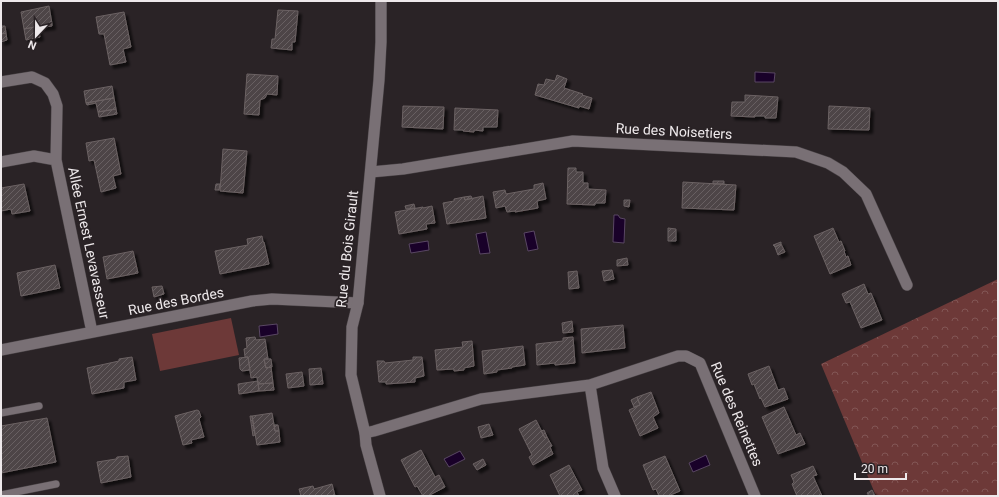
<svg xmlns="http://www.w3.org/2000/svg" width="999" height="497" font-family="Roboto,sans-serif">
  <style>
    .forest { fill: url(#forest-crowns) }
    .pitch { fill: #6d3938 }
    .water { fill: #190129; stroke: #594763 }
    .building { fill: url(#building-hatch); stroke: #6b6263; filter: url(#shadow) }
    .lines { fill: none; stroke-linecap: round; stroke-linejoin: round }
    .service-casing { stroke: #474144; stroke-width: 8 }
    .minor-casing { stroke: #474144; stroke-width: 12 }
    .tertiary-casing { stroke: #474144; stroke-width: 12 }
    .service { stroke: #797075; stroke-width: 7 }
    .minor { stroke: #797075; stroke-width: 11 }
    .tertiary { stroke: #797075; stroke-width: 11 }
    .labels { text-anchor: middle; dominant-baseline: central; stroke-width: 3.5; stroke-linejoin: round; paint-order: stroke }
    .street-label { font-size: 14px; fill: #eee9eb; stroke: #2a2326 }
  </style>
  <defs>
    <pattern id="forest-crowns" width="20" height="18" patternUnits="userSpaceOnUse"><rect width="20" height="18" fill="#6d3938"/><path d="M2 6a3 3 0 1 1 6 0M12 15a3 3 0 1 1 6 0" fill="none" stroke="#825655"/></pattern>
    <pattern id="building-hatch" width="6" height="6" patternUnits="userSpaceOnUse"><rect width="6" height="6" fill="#4e4547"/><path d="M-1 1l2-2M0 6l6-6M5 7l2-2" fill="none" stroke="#686062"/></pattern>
    <filter id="shadow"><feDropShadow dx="3.5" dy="3.5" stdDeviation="1" flood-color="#0009"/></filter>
  </defs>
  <rect width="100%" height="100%" fill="#2a2326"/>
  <path class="forest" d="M998,279v217h-122l-55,-132z"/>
  <path class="pitch" d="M231,318l8,37 -79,16 -8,-37z"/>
  <path class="water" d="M755,72l20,1 -1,9h-19z
    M614,215h4l2,3 5,1 -1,24 -11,-1z
    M534,231l4,18 -10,2 -4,-18z
    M486,232l4,21 -10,1 -4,-20z
    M428,241l1,9 -18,3 -2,-9z
    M277,324l1,10 -18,3 -1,-11z
    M460,451l5,8 -16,8 -5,-8z
    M706,455l4,10 -17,7 -4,-9z"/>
  <path class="building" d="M49,6l3,18 -28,5 -3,-17z
    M278,10l20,1 -3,31h-3v8l-21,-2 1,-9h3z
    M124,12l7,35 -8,2 3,13 -16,3 -6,-31h-5l-3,-17z
    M52,24v2l-14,2 2,9 -14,3 -2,-11z
    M1,26h4l1,7 -5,1z
    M6,33l1,7 -6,2v-8z
    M247,74l31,2 -1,19 -10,-1 -2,4 -5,2 -1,15 -15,-1z
    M557,75l10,4 -3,9 19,6 -1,1 10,3 -3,11 -10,-3v2l-44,-13 3,-11 6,1 2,-6 9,2z
    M112,86l2,12 -28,5 -2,-12z
    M745,95l33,2 -2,21h-11v-2h-10v1l-24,-1 1,-14h13z
    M114,98l2,11 -18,3 -2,-9 -9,2 -1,-2z
    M403,106l41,1 -1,22 -41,-2z
    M829,106l41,2 -1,22 -41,-1z
    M455,108l43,2 -1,17h-14v4l-9,-1v2l-11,-1v-1h-9z
    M116,109l1,5 -18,3 -1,-5z
    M114,138l7,36 -8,2 3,12 -15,4 -7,-32 -5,1 -3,-18z
    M223,149l24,2 -4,42 -23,-2z
    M568,168h8v4h7v11h5v6l18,1 -1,13h-10v2l-28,-1z
    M713,181h11v3h-11z
    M683,182l53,3 -2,25 -52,-2z
    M543,183l3,16 -9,2 1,7 -23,4v-1l-8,1 -2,-6 -9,2 -3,-16 12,-2 1,4 28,-5v-4z
    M24,184l6,27 -18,3 -1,-5 -10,2v-23z
    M216,184h4l-1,6h-4z
    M471,196l1,2 -7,2 -1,-3z
    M483,196l3,22 -39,6 -4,-21 11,-2v-2l10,-2 1,3z
    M624,200h6l-1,7 -5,-1z
    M414,204l1,4 -9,1 -1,-3z
    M432,206l3,17 -9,1 1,5 -28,5 -4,-22 28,-5v1z
    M668,228l8,1v12h-8z
    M833,228l6,14 2,-1 4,10h-1l2,6 2,-1 3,9 -21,9 -16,-38z
    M262,236l1,6h1l5,22 -49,10 -5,-23 33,-6 -1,-6z
    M781,242v2l-6,3 -2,-2z
    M781,244l4,8 -7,3 -3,-8z
    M133,251l5,22 -31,6 -4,-22z
    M627,258l1,7 -11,1v-6z
    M55,265l5,23 -39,8 -4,-23z
    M612,270l2,9 -10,2 -2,-10z
    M577,271l2,17 -10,1 -1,-17z
    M864,284l4,10 3,-1 11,27 -21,8 -11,-26 -4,1 -4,-9z
    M162,286l2,8 -10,3 -2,-10z
    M572,321l1,11 -10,1 -1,-10z
    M623,325l2,23 -43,5 -1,-24z
    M255,337l1,3 9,-1 3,20h-4l2,9 5,-1 2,16 -15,1 -1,-7 -6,1 -3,-21h-3l-1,-8 3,-1 -1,-10z
    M573,337l2,26 -20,2v-2l-18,2 -1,-21 27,-3v-3z
    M472,341l2,25 -10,2v2l-10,1v-2l-17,1 -2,-20 28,-3 -1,-5z
    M523,346l2,19 -13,2v1l-15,2v2l-13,2 -2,-23z
    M132,357l4,23 -12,2v6l-32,6 -5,-26 32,-7v-2z
    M248,357l2,13 -8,1 -2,-2 -1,-11z
    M413,357h9l2,19 -9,2v4l-29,2v-2h-7l-2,-21h7l1,2 28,-3z
    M264,359h7l1,8 -6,1z
    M769,366l9,24 6,-2 4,11 -23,8 -4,-9 -1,1 -6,-15 -2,1 -4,-11z
    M321,368l2,16 -13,1 -1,-16z
    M302,372l2,14 -16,2 -2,-14z
    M258,381l1,10 -20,3 -1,-10z
    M273,383l1,7 -15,1 -1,-7z
    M651,392l8,21 -6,4 5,11 -18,8 -11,-26 11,-5 -3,-8z
    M637,397l3,8 -6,2 -3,-7z
    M784,407l12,28 4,-2 5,11 -27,10 -16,-37z
    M197,410l2,1 2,6 -2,2 5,18 -13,3 1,3 -9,2 -8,-29z
    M272,413l3,18h4l1,11 -23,3 -5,-29z
    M250,416h2l3,19 -2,1z
    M47,418l9,44 -55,11v-47z
    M536,420l9,18 2,-1 5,9 -2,1 3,7 -20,11 -4,-8 3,-2 -13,-26z
    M489,424l4,11 -12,3 -3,-11z
    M274,425h4l1,6h-4z
    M544,430l3,7 -2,1 -4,-7z
    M421,450l14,27 4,-2 6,12 -17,9h-5l-6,-10 -2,1 -14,-27z
    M128,456l3,21 -30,6 -4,-21 19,-3 1,-2z
    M665,456l15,35 -12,5h-9l-3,-7 -3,1 -10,-25z
    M483,459l3,6 -9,5 -4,-6z
    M569,465l13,25 -5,2 2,4h-19l-10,-21z
    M813,466l4,9 -4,1 9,20h-25l-5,-12 2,-2 -3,-7z
    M332,484l3,12h-34l-2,-7 14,-3 1,3z
    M872,490l3,6h-6l-2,-3z"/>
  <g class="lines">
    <g class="service-casing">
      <path id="service" d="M1,413l38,-7
        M1,495l55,-11"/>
    </g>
    <g class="minor-casing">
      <path id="minor" d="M1,82l31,-5 13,6 8,11 4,12 -1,54 36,172
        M1,162l33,-6 22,4
        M371,172l32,-3 170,-28 223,11 32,11 15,9 23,22 41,91
        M1,350l251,-49 20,-2 86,4
        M590,385l13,83 12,28
        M365,433l9,-2 107,-32 109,-14 88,-29h8l14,7 55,133"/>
    </g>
    <g class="tertiary-casing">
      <path id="tertiary" d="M380,496l-14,-51 -1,-12 -14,-58 1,-48 6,-24 21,-223 2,-38v-41"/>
    </g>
    <use href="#service" class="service"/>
    <use href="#minor" class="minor"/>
    <use href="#tertiary" class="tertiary"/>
  </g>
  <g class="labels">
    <g class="street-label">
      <text transform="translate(674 131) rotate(3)">Rue des Noisetiers</text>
      <text transform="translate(89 243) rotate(78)">Allée Ernest Levavasseur</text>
      <text transform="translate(347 249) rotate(-84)">Rue du Bois Girault</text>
      <text transform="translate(176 301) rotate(-11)">Rue des Bordes</text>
      <text transform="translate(737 414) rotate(67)">Rue des Reinettes</text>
    </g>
  </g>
  <rect width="999" height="497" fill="none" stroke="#eee9eb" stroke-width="4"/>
  <g transform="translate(36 36) rotate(202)" stroke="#2a2326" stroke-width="3" paint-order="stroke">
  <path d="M0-3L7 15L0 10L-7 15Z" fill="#eee9eb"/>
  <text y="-6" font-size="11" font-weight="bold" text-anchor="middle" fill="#eee9eb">N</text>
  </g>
  <path d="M855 473v6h51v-6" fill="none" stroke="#eee9eb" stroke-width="2"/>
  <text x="861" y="473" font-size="12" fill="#eee9eb" stroke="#2a2326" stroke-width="3" paint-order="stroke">20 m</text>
</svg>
